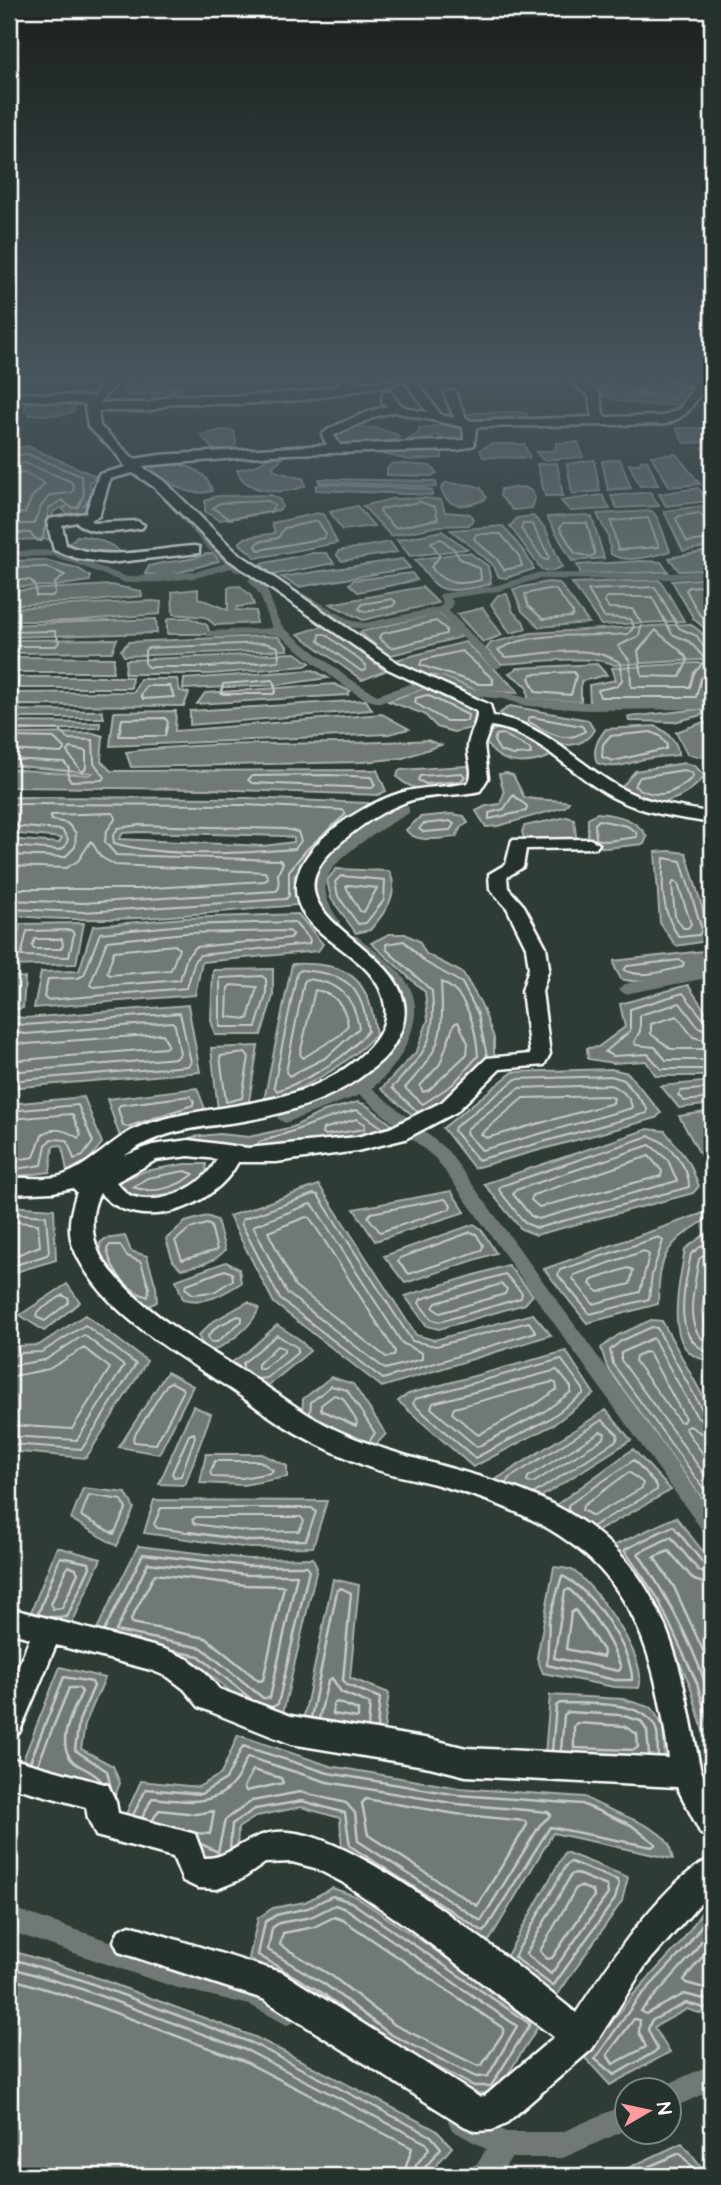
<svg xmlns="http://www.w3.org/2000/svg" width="721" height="2185" font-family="'Architects Daughter',sans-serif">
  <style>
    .water { fill: #707975; stroke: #a9afac; stroke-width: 2; fill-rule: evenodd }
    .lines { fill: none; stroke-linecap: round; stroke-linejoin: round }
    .shore-far1 { stroke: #c6c9c8; stroke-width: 2 }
    .shore { stroke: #c6c9c8; stroke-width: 2.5 }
    .canal { fill: #707975; fill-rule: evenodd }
    .minor-casing { stroke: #fff; stroke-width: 5 }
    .minor { fill: #26332d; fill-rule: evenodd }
  </style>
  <rect width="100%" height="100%" fill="#2f3b35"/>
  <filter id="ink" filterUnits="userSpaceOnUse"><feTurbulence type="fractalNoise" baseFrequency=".0143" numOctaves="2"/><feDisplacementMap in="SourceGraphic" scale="14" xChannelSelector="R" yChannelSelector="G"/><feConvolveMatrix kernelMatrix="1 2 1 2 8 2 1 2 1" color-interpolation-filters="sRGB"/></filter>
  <g filter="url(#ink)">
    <path class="water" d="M674,382l18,5 -1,2 -9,6 -84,-6 3,-4z
      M136,383l44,3 2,4 -2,5 -21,5 -8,-3 12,-5 -30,4 -12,-3 7,-8z
      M604,392l81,5v4l-2,3c-30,2 -58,2 -87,-11z
      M36,401l39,3 -1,7 -11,4h-33l-5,-4v-6z
      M519,412l7,1 2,5 -3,2 -60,1v-5l8,-3z
      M447,420l17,6 1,17 -25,1 1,-6 -4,-3 -5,1 2,8 -31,-1 15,-9 1,-6 19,-2 2,-4z
      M351,426l25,2 22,7 1,3 -7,3 -54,3 -6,-11z
      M676,428h36v14l-28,1z
      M222,430l12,1 2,12 -2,6 -20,2 -13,-16z
      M578,442l5,15 -40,3 -7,-8 20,-2v-7z
      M491,444h33l6,14 -47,-1 -3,-7z
      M27,446l69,30 -7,8 5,9 -10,12 5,1v6l-20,3 -6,-5 4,-4 -13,5 -3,8 3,20 -45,1v-90z
      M430,449l12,3v6l-33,2 -27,-6 1,-4z
      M676,454l24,30 -30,3 -19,-31z
      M268,457h16l-11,9 2,5 29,8 1,7c-21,9 -60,8 -68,-16l20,-5z
      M620,459l11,29 -23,2 -6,-29z
      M594,460l6,31 -28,3 -5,-30z
      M642,460h5l11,25 -18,1 -11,-22h10z
      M164,463c19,0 43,6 48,28 -26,7 -40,-7 -60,-21l1,-4z
      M393,463l37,3 7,7 -6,3 -44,-1v-6z
      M557,463l6,33h-18l-8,-32z
      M319,479l113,2 4,1v5l-117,-5z
      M445,483l27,2 9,3 5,9 -2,3c-18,7 -36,10 -43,-11z
      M320,484l105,5 7,1v5l-116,-5v-4z
      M524,487l8,4 3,7 -3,10 -19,2 -13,-14 1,-7z
      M698,488l10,13 -42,5 -7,-12z
      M650,492l9,14 -42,2 -6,-12z
      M272,495l8,5 2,7 -3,3 -60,10 -14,-8v-11l12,-5z
      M602,495l8,14 -40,2 -9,-10z
      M425,498l16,2 4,12 25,2 3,5 -4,6 -30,1 -48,10 -28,-30 28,-7z
      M357,506l17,20 -32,4 -12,-18z
      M703,506l9,12v28l-29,5 -19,-40z
      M652,511l6,8 12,32c-15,5 -45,13 -59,3l-3,-18 -11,-22z
      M318,513l6,2 13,28 -81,15 -17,-15 6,-5 30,-5 -3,-10z
      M586,515l6,2 12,41 -32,3 -25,-44z
      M533,516l12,12 17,39 -11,4 -9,-1 -32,-44 7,-8z
      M503,526l22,27 9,16 -28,9 -7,-1 -7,-13 -41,-34z
      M442,531l25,18 -57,7 -13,-16z
      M77,536c14,0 36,7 45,18l-10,5 -46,-13z
      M390,542l7,10 -55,9 -5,-5 1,-5z
      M712,550v20h-2l-31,1 -10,-13z
      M313,553h13l8,10 -61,12 -13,-11z
      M460,553h10l18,13 3,17c-9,4 -17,5 -27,6 -29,5 -32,-8 -49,-29z
      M206,554h8l5,7 -53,15 -21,-2 4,-8c19,-6 38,-3 57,-12z
      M402,559l8,9 -111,19 -18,-10z
      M44,560l33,8 13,8v5l-35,5 -46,1v-26z
      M641,561l20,1 7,10 -87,2 -4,-9z
      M412,573l5,7 -59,12 -9,-8 5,-4z
      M712,578v57l-18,-16 -22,-38z
      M658,580l4,3 22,38 -83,4 -29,-42z
      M548,582l11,1 30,40 -50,4 -17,-16 -9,-22z
      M111,585l30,6 1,5 -47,5 -86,4v-14z
      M240,586l11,10 3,9 -17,2 -1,3 20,1v12l-41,2 -10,-8 -32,-3 -1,-22 26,-3v9l30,12v-23z
      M422,587l16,16 -75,17 -33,-16z
      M507,594l6,18 10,9 3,8 -16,4 -19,-29 7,-9z
      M152,601l9,1 -1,12 -90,7h-61v-13z
      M483,608l19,27 -19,7 -26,-28z
      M439,613l21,19 1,5 -73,19 -28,-24z
      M172,618h18l17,7 3,9h-43v-14z
      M156,619l1,14 -148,4v-12z
      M689,624c14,7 23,18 23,35l-98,6c-16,-11 -91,-2 -113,-1l-15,-15 5,-6 40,-10z
      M326,625l59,46 -23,9 -64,-46z
      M265,636l13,1 9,9v4l-163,6 -3,-6 8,-8z
      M117,639l-5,13 -103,1v-13z
      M465,642l51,47 2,4 -40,-2 -35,-14 -28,-4 -19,-13z
      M296,653l14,10 -5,3 -95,8h-85l1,-14z
      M9,657l105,1 -1,14h-104z
      M712,662v16l-5,3 -2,19 -7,4h-108l-1,-19 27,-5 -4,-12z
      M597,664l10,11 -26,6v21l-53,-3 -1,-13 -18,-13 9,-5z
      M313,670l15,8 -50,7 -95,4 1,-10z
      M19,677h113l-1,11h-113z
      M140,679h37l3,12 9,2 -5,13 -164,-1 -1,5 83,1 2,7h-95v-11l5,-14 120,-1z
      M334,684l16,7 -2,4 -151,9 8,-11z
      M427,687l39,17 11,9 -5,15 -18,4 -17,-5 -13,-13 -36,-13z
      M366,700l6,10 -182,15v-14z
      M510,706l78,14 6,10c-21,35 -72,0 -94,-17z
      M700,709l4,4 -2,2 -28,7 -45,-1 -1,-4z
      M176,711l-1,20 207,-17 27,15 -20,5 -279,12 4,-34z
      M9,722l91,1v5l-91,3z
      M701,723h11v30l-11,4 -14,-3 -11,-22z
      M503,726l45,27 1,4c-25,9 -48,9 -63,-14l3,-11z
      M655,726c11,5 24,16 23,29 -13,2 -28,2 -41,6 -16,5 -23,8 -40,2 -5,-13 0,-23 9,-34z
      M93,733l10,3 -2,25 10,10 266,-1 9,21 -8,4 -170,-6 -199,-2v-18l79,6 4,-2 -83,-8v-31z
      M427,740l14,5 -38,13 -40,4 -232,5 -5,-15c99,-13 201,-5 301,-12z
      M685,763l10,3 10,10c-24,27 -53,37 -84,12l14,-17z
      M466,766l6,2 2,13c-22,15 -58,14 -77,-4l2,-7z
      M506,773l7,2 11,22c16,5 29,1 45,5l-4,5 -67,19 -12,1 -10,-16 10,-5 14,-2 4,-11 -5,-19z
      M9,797l238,1 121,5 8,3 -64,48 -18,22 3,29c-91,8 -198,21 -288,10v-76l50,4 3,-5 -53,-5zM139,832l145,4 10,2v4l-31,4 -144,-7 4,-6z
      M597,813c19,2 40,5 50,24l-3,7 -38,4 -18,-4v-26z
      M451,814l13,2 4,7 -7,4 -5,10c-16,1 -41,7 -50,-7l14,-13z
      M567,817l7,2 3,26 -52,-4 -3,-9 2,-6z
      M670,851l16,2 25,84 -10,5 -25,4 -16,-23 -5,-71z
      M336,869l53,2c12,22 -5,43 -19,59l-14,3 -25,-35 -4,-18z
      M298,914l25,30 -5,7 -116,11 -7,33 -161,13 7,-36 38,-1 14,-45 91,-8z
      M84,923l-8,41 -64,2 8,-42z
      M389,934h16l14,7 7,13 37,19 18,31 13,34v25l-72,60 -41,-34 36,-38 11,-31 -3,-28 -54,-49z
      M712,950v18c-27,6 -64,19 -91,11l-6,-11 -1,-7z
      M292,964c57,-2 77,13 84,70 -32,35 -70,52 -113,71z
      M273,969v27l-12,39h-46l-4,-15 2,-50z
      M9,975l16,3 -2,30 -14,2z
      M688,985l24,36v55h-56l-10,-15 -33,2 -25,-4 -1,-11 11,-1 27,-20 -5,-23z
      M188,1005l12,67 -191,16v-72l16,2z
      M258,1046l-10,61 -30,3 -7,-62z
      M611,1069l17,4 33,40 -5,5 -182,50 -31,-40 70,-56z
      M712,1081v23l-33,4 -18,-22z
      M197,1088l8,21 -85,28 -13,-38z
      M84,1097l18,46 -15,19 -20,9 -5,-26 -9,1 -3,26 -41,5v-73z
      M358,1102l8,3 33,25 -36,16 -205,7 34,-16 27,-3 30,3 44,-10 31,-16z
      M712,1111v65l-33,-60z
      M648,1129l17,2 25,33 9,22 -6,7 -157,42 -15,-6 -37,-45z
      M185,1164h21l1,12c-24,15 -50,24 -78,20l-10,-14 26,-11z
      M319,1185l97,150 18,5 99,-26 18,21 -169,52 -108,-84 -45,-87z
      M451,1191l14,21 -90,29 -21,-32z
      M9,1206l45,3 2,51 -47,14z
      M712,1210v6c-44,27 -53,34 -54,88l-71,19 -43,-54z
      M207,1216l10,4 8,30c-10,13 -29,16 -44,19l-8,-8 -7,-22 19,-17z
      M474,1224l7,5 15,24 -91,30 -21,-27z
      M712,1229v131c-53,-1 -32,-77 -27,-111z
      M125,1236l6,15 16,5 9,31 1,15 -11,5 -17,-10 -28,-37 -1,-17 5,-4z
      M226,1262l13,7 2,14c-19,12 -35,22 -58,16l-7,-19z
      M508,1265l25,30 -8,9 -86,25 -12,-3 -22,-30z
      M67,1284l13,18 -36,29 -24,-16z
      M248,1302l11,6c-7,20 -32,37 -51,45l-10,-17 14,-14z
      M85,1315l62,46 -61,97 -77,-7v-99l8,-6 22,-1z
      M651,1320l11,1 50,92v99l-105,-145 -6,-19 17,-13z
      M277,1325l22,14 11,12 -41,34 -14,2 -27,-22 20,-14z
      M566,1351l28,43 -41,31 -80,42 -75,-66 10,-7z
      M167,1372l26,14 -34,68 -40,-7z
      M331,1377l22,7 33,50 -18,19 -66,-35 1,-19z
      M193,1406l18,8 -26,71 -26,-1z
      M606,1410l25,30 -98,62 -46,-17z
      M633,1449l38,41 -80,45 -39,-27z
      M206,1454h56l25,12v11l-44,8 -43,-2z
      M83,1488l43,5 8,15 -17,38 -46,-27z
      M154,1500l173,1 -14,46 -63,1 -106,-15z
      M676,1517l36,46v192l-2,1 -20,-71 -39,-86 -40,-52z
      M138,1546l110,13 65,-1 4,10 -34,145 -24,2 -64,-53 -89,-16 -14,-7z
      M57,1547l44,12 -30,67 -44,-4z
      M554,1567c7,1 16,1 21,5 24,19 73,86 64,116l-25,-1 -71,-14 -6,-15z
      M333,1579l26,6 -9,93 39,15 -8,58 -81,-16z
      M60,1667l45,11 -20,46 -4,25 32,17 7,17 -11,28 -21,-3 -73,-28z
      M550,1695l73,4 29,9 11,18 3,52 -122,-12z
      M238,1735l92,31 129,22 126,9c20,14 71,26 83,46 3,4 3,11 5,16l-120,-26 -64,108 -12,-3 -135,-88 -2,-32 -39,-11 -44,9 -19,12 -1,25 -37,7 -90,-18 11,-17 20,-44 57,6 23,-13z
      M565,1852l63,25 -6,24 -66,96 -52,-36z
      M332,1888l23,8 186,126 -45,71h-23l-92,-45 -64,-50 -68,-40 9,-40 15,-10 32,-6z
      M712,1897v120l-25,-8 -33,18 16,25 -60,33 -25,-27 46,-61 49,-53z
      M9,1950l75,23 171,64 181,93 16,17 -24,28 -6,1h-413z
      M682,2143l26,33h-97z"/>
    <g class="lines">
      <path class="shore-far1" d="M649,380l-3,9 -10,3v5l39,1 5,-9 -2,-5
        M9,456l18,-2 54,22 3,18 -6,13 -6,1 -10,-8 -13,8 -7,33h-4l-8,-8h-21
        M9,465l17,-2 46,19 2,8 -3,3 -21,2 -8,10 -9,19h-24
        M9,475l16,-2 20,11 -13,13 -7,16 -16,1
        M268,501l6,4 -3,7 -41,7 -17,-11 6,-5z
        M420,502l15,5 3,12 -43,9 -15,-16 1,-3z
        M648,518l11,29 -41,3 -7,-29z
        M318,521l8,13 -2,4 -65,12 -3,-3 2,-5 20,-4 6,-10z
        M712,521l-6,-1 -7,-7 -20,3 -3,3 11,23 25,-3
        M563,523h24l8,31 -5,3 -15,-4 -15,-25z
        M523,524h9l17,32 -1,4 -5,-1 -22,-30z
        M476,534h25l18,22 3,10 -18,4 -7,-11 -23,-20z
        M441,539l13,10 5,9 21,11 1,11c-21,5 -36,6 -50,-13l9,-11 -9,-14z
        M9,568l37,-1 19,8 -10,8v10l-3,3h-16l-1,-11 -5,-5h-21
        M712,585l-23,2 -3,3 13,24 13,10
        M548,589l8,1 17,23 -1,4 -29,2 -15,-13 -3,-12z
        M607,597h45l20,37 18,8 16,18 -12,13 -4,14h-59l-1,-26 -12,-15 21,-10 3,-12 -10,-15 -23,-1 -5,-7z
        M392,599l4,3 -3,4 -28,6 -6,-3 3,-5z
        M436,621l10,8v5l-55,14 -12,-10 2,-4z
        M656,630c10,12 25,17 32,30l-8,17 -38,-1 -4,-25z
        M9,632l46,-1 4,11 -3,4h-47
        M320,634h5l41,31v5l-5,1 -42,-30z
        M265,643l13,4 1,14 -69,6h-62l-3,-3v-14l3,-2z
        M462,651l31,28v5h-14l-59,-19 2,-5z
        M712,651l-7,-2 -8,-13 -18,-8 -24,-41 -67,3 16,27 27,2 3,8 -6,7c-41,4 -93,-5 -130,16l7,7c36,-2 84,-15 116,6l1,17 -5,6 -19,4 2,7h96l5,-19 11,-5
        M574,672l2,4 -5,19 -35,-3 -7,-14 3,-4z
        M273,680l3,10 -2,4h-53l2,-10z
        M146,686h24l4,11 -31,2 -2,-4z
        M427,695l41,20 -1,6h-21l-31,-18 1,-5z
        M532,717l50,9 3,5c-20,14 -37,1 -56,-9l-1,-4z
        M165,718l3,4 -3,14h-46l3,-17z
        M9,729l51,1 8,9 25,1 1,23 11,14 -3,3 -31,1 -3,-3 1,-10 -5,-6 -55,-3
        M651,732l9,4 7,9 -1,4 -53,12 -11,-4 1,-13 7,-8z
        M503,734l27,15 1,5 -18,1 -13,-4 -6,-10 2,-6z
        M9,737l45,1 11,11 -4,4 -52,-3
        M70,748l16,3v17l-4,4 -15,-20z
        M684,770l8,3 1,4c-19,18 -36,23 -59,9l6,-9z
        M462,773l3,4 -4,4 -35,3 -8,-4 2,-4z
        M329,775l42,2 4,8 -3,3 -120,-5 -4,-3 4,-4z
        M513,795l14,11 -1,5 -37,8v-6l15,-4z
        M9,804l237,1 97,5 3,4 -39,35 -18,22v25l-3,3 -202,13 -75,-3
        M599,820l28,6 9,6 1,5 -30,4 -11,-2 -1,-15z
        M450,821l4,3 -4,6 -27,2 -4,-3 4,-5z
        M139,825l146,4 13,3 3,9 -6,8c-52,4 -132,9 -181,-6l-1,-7 5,-8z
        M9,826l53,4 6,9 -3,8 -6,3 -50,-4
        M9,855l56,2 10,-10 1,-14 -9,-10 -16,-3v-5l62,-2 3,5 -10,14 -1,10 11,13 164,5 3,3 -5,11 1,14 -3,3 -193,12 -74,-3
        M664,858l17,3 21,69 -3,5 -20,2c-17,-24 -18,-50 -15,-79z
        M9,866l57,2 12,-7 13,-20 10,16 14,8 150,7 3,6 -3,3 -128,8h-128
        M341,876l44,4 -1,20 -18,23 -8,1 -20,-28 -3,-14z
        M674,881l4,3 13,40 -3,4h-5l-8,-12 -3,-31z
        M349,885l28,3 -13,24 -4,-1 -14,-24z
        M294,922l16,18 -1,4 -109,11 -5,5 -8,28 -140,12 -3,-3 4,-18 30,-1 6,-3 16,-42 84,-8z
        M71,930l3,4 -5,23 -48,-1 6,-25z
        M289,931l4,3 -3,4 -94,9 -9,9 -7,24 -87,7 -3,-2 17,-44 78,-8z
        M35,939h27l1,7 -3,3h-26l-2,-3z
        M175,945l4,4 -8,21 -61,5 -3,-2 7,-22z
        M680,960l4,3 -2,4c-18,4 -40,12 -58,3l3,-4z
        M301,970c46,4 61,15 67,61 -24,29 -56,47 -91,60l-3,-5 23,-113z
        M262,976l4,3v16l-10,32h-36v-49z
        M307,979c32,3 47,17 52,49l-32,29 -38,19 -3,-4 18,-90z
        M441,982c27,11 35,47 37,74l-25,28 -30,20 -18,-16c37,-41 39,-51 36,-106z
        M231,985l26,2 -9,32 -21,-2 1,-29z
        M315,990c20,3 30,16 33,35l-8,10 -37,23 -3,-4z
        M458,1022l10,21 -1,11 -38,36 -6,2 -3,-6 20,-22 14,-40z
        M9,1023l16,2 155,-12 11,49 -3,4 -179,15
        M712,1023l-8,-3 -21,-27 -53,16v22l-25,21 8,4 35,-2 13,15h51
        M9,1031l16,3 147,-12 3,3 5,29 -3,4 -168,14
        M712,1032l-14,-5 -18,-24 -40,12v16l-6,11 2,3 19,2 11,13h46
        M9,1042l17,2 137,-10 5,11 -3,3 -156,13
        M712,1042l-19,-5 -16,-21 -26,8v10l20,15h41
        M246,1053l3,4 -7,41 -16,4 -6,-46z
        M611,1076l13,4 23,28v5l-169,47 -24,-29 1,-4 61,-48z
        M610,1085c10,3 21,12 22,23l-150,42 -16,-17 1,-4 52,-41z
        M712,1088l-31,3 -3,4 6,6 28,-3
        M190,1096l4,5 -1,4 -66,22 -4,-2 -5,-16 2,-4z
        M608,1096l6,2 -1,5 -127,35 -5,-4 42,-36z
        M9,1111l69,-6 15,37 -10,14 -9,3 -7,-19 -16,-1 -5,6 -4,20 -33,5
        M418,1112l-26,-24c33,-36 45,-46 40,-97l-45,-41 -1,-6 18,-3 21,21 37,21 16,31 9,42
        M9,1119l63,-5 9,21 -3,3c-12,-8 -24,-12 -36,-3l-8,22 -25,4
        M357,1119l8,5 -1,5 -38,6 -4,-2 1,-4z
        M649,1136c18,4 41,31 40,51l-152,41 -12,-5 -26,-33 2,-4z
        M257,1145l2,-3c34,-9 64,-24 98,-32l26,18
        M650,1145l18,15 9,21 -139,38 -7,-3 -18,-22 3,-4z
        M649,1156l13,15 -1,5 -122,31 -8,-7 2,-5z
        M185,1171l9,3c-16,13 -41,21 -61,13l14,-9z
        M314,1194l4,1 94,146 24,5 93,-24 7,10 -153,47 -103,-80 -39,-76 2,-4z
        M445,1199l6,6 -1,4 -70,23 -12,-15 3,-4z
        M310,1204l4,2 88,137 20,10v6l-37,10 -98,-76 -34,-67z
        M9,1213l37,3 3,36 -2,3 -38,12
        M306,1217l4,1 85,133 -1,5 -8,1 -91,-71 -27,-54z
        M9,1221l29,3 2,22 -31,12
        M207,1224l4,2 6,24 -35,10 -7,-19 14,-12z
        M471,1232l5,2 7,11 -1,5 -73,24 -11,-12 2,-4z
        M659,1237l4,4 -11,33 -3,25 -59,15 -32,-39 2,-5z
        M712,1238l-21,16c-6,33 -22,87 21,99
        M110,1245h10l7,11 14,6 8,26 -1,9c-21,-6 -37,-27 -41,-48z
        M712,1249l-13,10c-4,25 -19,75 13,85
        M644,1251l5,4 -9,37 -47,12 -20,-25 1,-4z
        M712,1261l-3,4 -7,47 5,20 5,2
        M628,1268l5,2 -3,14 -32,8 -8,-8 2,-4z
        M225,1270l7,3 1,7 -19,12 -21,2 -8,-6 2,-4z
        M505,1274l17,19 -1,5 -82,24 -8,-3 -12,-16 2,-4z
        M501,1284l6,5 -2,5 -65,19 -7,-5 3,-5z
        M63,1295l6,4 -1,4 -23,18 -9,-4 1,-5z
        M238,1316l4,1v4l-25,21h-7l-2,-6 8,-9z
        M277,1346l7,2v4l-21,17h-5v-5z
        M645,1352l4,1 36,65 -2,4 -4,-1 -44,-60 1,-5z
        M9,1357l11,-4 22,-1 43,-27 51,39 -54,85 -73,-5
        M561,1359l22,30v5l-34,25 -74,39 -62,-54 2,-5z
        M9,1366l36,-6 39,-25 40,31 -47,74 -68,-4
        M557,1370l14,17v5l-26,19 -68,36 -46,-39 2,-5z
        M251,1375l-8,-7v-5l34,-28 21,13 -1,5 -30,25 -9,1
        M9,1377l40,-8 35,-21 26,20 -38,61 -63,-4
        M171,1382l11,6 1,4 -27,52 -22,-2 -1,-4 34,-54z
        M552,1382l4,1 1,6 -18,13 -61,33 -26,-22 2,-5z
        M334,1395l9,3 14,24 -1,4 -35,-16v-5z
        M310,1414l1,-12 20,-16 16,4 28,43 -6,9
        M712,1415l-9,-4 -46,-83 -5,-1 -31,14 -11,9 3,14 99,136
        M712,1424l-15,-7 -44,-79 -32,15v7l91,125
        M600,1432l5,1 -1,5 -71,45 -6,-1 1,-5z
        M194,1433l1,4 -14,39 -7,1 -2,-4 17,-38z
        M712,1434l-11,-1 -11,-7 -5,2 27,39
        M215,1461h45l13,9 -3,3 -28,5 -29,-1 -3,-4z
        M629,1472l14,11 -1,5 -49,28 -11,-6 1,-4z
        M507,1484l1,-5 94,-59 16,15 -1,5 -84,54
        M89,1495l33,5 4,9 -12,25 -33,-18z
        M569,1512l-1,-7 66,-45 23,26v4l-66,37
        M196,1517h105l3,4 -5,10 -48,1 -56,-8 -3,-4z
        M201,1534l-44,-6 -3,-4 7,-16h151l4,4 -8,22
        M656,1534l17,-8 7,8"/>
      <path class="shore" d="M111,1532h4
        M189,1532l61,9 56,-1 3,-8
        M660,1532l-36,18 33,47 40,86 15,55
        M678,1532l26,32 8,2
        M148,1563l99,12h50l-27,123h-7l-61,-50 -86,-17z
        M68,1566l8,3 2,4 -16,35 -9,1 -2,-5z
        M155,1574l90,11 39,1 -21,94 -4,1 -53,-43 -74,-15 -1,-4z
        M712,1575l-13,-4 -28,-34 -33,16c31,46 59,98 74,152
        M562,1576c28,11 71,74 70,104h-17l-68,-15 2,-45z
        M712,1586l-18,-6 -25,-29 -15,6 20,30 38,83
        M569,1589c24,22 40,48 52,78l-2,4 -65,-13 11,-67z
        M575,1610l29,42 -1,5 -37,-8 5,-36z
        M38,1614l22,-57 29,6 1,4 -23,50h-16
        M104,1631l39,-77 105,12h59l2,4 -31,134 -6,3
        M173,1651l26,5 52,43
        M337,1702l21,8v8l-25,-4v-10z
        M311,1718l26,-127 4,-3 10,5 -8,87 4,5 33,13 -3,30
        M319,1719l9,-38 4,-3 9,14 29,12 -2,23
        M577,1723l47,3 13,8 1,13 -4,3 -60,-2v-22z
        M552,1751l4,-45 4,-3c26,1 85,-4 96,26 3,7 1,19 2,27
        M561,1751l3,-36 4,-3 52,3 21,6 6,10 2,24
        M30,1762l34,-85 28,5 2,4 -15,35 -4,29 32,21 4,17
        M38,1764l31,-76h10l3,4c-9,19 -29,54 -7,71 10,7 20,9 27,19
        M253,1770l28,8 2,5 -37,8 -2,-4z
        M366,1799l90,15 69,7 2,4 -50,81 -109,-71 -6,-32z
        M133,1815l13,-26 55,5 25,-15 17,-33 85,27 130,22 124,9 49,21 25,19 -4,3 -102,-20 -66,105 -134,-86 -5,-33 -43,-12 -47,8 -23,15 -2,25
        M142,1818l10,-20c28,3 64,10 83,-17 6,-7 7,-17 13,-24l79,25 130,22 91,8 3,3 -11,10 -59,96 -123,-80 -3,-28 -9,-10 -46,-11 -48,9 -27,19 -7,32 -17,-8
        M152,1821l7,-11 37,4 18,-3 -4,23 -14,-1
        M571,1862l46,18 2,4 -4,15 -62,87 -39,-29 53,-93z
        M575,1873l32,13 1,8 -57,80 -25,-20 45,-79z
        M580,1886l13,5 1,5 -42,62 -5,1 -7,-8 36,-63z
        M335,1905l13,5 169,116 -29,50 -12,1 -86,-43 -64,-49 -58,-35 4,-22 7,-5 32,-6z
        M712,1910l-27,39 -49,52 -41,58 19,16 44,-25 -10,-20 3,-9 35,-18 26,7
        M334,1917l9,3 160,108v5l-21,32 -4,1 -83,-41 -63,-49 -52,-31 3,-12 31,-6z
        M712,1925l-20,30 -51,56 5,3 38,-20 28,7
        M712,1944l-28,36 2,3 26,7
        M9,1958l73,22 170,63 179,93 10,12 -18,22 -1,6
        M9,1967l70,21 169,63 178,92 3,6 -13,16 -2,11
        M9,1978l66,20 169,63 168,87 -9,28
        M343,2009l-22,-17 -63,-37 7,-33 11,-7 32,-7 24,-12 19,6 179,122 -39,62h-17l-45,-23
        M634,2019l6,1 -1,12 7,15 -33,17 -6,-9z
        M627,2176l53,-23 19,23"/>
      <path class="canal" d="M705,401h7v6l-10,-1 -1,-2z
        M176,504l40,41 28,23v4h-8l-5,-4 -32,9 -36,5 -37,1 -72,-27 -45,1v-6l46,-1 72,27 71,-6 27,-8 -17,-14 -36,-40 -1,-2z
        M712,571v6l-60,3 -114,-1 -39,12 -48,7 2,5 -4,8 51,53 2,2 -6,3 -4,-1 -52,-54 -75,15 -16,-2 -66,-38 9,-2 60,34 13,2 75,-16 3,-4 -4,-7 1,-2 58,-9 39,-12 115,1z
        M253,577c22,10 17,37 32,52l63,49 29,17 51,-17 12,-2 30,13 35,3 22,6 59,4h119l1,-18 6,-4v29l-126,1 -59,-4 -23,-7 -40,-4 -26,-11 -58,18c-22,3 -78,-52 -99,-65 -11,-7 -58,2 -75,-1v-4l4,-1 62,-3 -12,-33 -12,-15z
        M404,806l5,1v6c-22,13 -77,43 -83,69 -3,15 6,28 14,40l-2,3h-10c-8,-11 -17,-25 -16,-39 2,-27 67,-73 92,-80z
        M352,935l5,1c38,31 74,51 51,105 -8,18 -20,35 -36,47l76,63 264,362v23l-7,-2 -269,-375 -76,-64 -75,28 -8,-5c14,-18 49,-21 69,-30 34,-14 71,-66 49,-102 -11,-18 -32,-31 -48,-44l-2,-3z
        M712,967v10l-87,17 -7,-5 7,-5z
        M712,1765v41l-8,-3 -10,-22 3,-8z
        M9,1907l165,56 80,19 42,22 3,9 -3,9 -9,3 -37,-20 -76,-18 -165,-56z
        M712,2064v26l-44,20v-20h-10l1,-2z
        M626,2104v26l-63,28h-52l-12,18h-33l4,-9 8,-4 8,-14 -34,-19 -4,-9 4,-9 9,-4 45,24h56z"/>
      <g class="minor-casing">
        <path id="minor" d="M107,380h12l-19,23h49l23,-8 66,1 65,-4 34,-6 3,-6h12v3l49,-3 -6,4 -92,16 -65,4 -65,-1 -23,8h-52l2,15 34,33 25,-4 168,-10 -5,-10c6,-9 53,-26 65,-29l-5,-5 1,-10h8c6,17 19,18 36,21l-23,-32h12l25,35 13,3 -10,-25 10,-3 12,28 5,3 121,-4 -3,-21 -21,-16h14l17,12 5,25 59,-1 17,-8 14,-22 -25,-6h43v6c-20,8 -15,29 -47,38l-186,3 -3,1 -2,17 -15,5 -175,4 -143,12 23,15 71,70 163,112 92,42 3,11c52,7 86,50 131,74 27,14 59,17 88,23v10c-33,-5 -70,-10 -100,-26 -41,-22 -74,-65 -121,-71l-7,19 4,33 -8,13c-22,5 -46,3 -68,9 -26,8 -53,26 -73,44 -98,85 123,104 51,207 -8,11 -21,20 -32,28 -32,22 -71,34 -109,41 -47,8 -85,7 -125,36l28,-11 37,-5 59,8 109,-11 33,-9 52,-26 45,-44 43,-4 -8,-63 7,-23 -3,-21 -19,-39 -17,-19 -1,-15 17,-10 6,-24 78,-1 9,5 -3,4 -70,1 -3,18 -16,10 1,11 16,18 22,41 3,21 -7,23 8,63 -6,11 -44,4 -44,43 -51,27 -48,12 -81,11h-38c-24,46 -99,74 -138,31 -12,21 -9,51 5,70 37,51 99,83 150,116 30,20 57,41 90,55 88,39 194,41 266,111 63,61 73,140 89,222 2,8 8,15 11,23 5,13 1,34 1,48l-11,-4 -24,-47 -211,-11 -36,-9 -139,-23 -92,-37 -15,-18 -16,-12 -17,-7 -95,-25 -37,88 -10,4v-48l21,-51 -21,-6v-24l155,41 24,10 16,12 15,18 72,27 139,23 36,9 203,10c-10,-73 -23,-146 -78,-198 -43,-40 -101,-61 -156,-76 -23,-6 -45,-9 -67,-17 -24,-10 -49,-21 -72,-34 -25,-14 -47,-32 -70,-47 -55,-36 -125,-74 -152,-137 -8,-19 -3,-39 3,-57l-4,-4 -20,4 -44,2v-16c18,-1 40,3 57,-4 30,-12 50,-40 81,-50 75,-25 155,-12 218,-72 12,-11 23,-28 20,-46 -6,-44 -55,-57 -79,-89 -40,-55 50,-110 94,-124 22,-7 46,-5 68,-10 7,-11 0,-21 0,-33 -1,-14 10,-25 9,-39l-89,-42 -163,-112 -71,-70 -21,-14 -23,6 -11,37 -9,4 4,3 43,-2 7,4 -2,3c-18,3 -52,9 -65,-6l-15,3 4,20c42,17 85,4 128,1l5,1v6l-90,10 -33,-5 -22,-8 -7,-28 2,-3 37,-6 13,-39 27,-7 -12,-16 -26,-24 -3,-20 2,-3 -78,-5v-7l84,5zM394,412l69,15 1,13 -124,5 -6,-10 43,-19zM189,1156l28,3c-13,27 -53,47 -83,38 -7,-2 -13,-9 -18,-15l40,-22z
          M9,1758l99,27 8,17 2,11 77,21 9,24c29,2 45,-30 85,-26 75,6 225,132 287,181 30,-45 87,-134 136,-155v36l-14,12 -53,60 -53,83 -88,76 -12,5 -16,1 -12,-5 -201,-127 -144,-47 -5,-11 5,-11 11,-5 153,48 196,124 6,-1 69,-59 -146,-110 -66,-45 -27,-14 -23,-6 -27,1 -23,16 -25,10 -19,-1 -15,-7 -10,-24 -77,-21 -8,-18 -2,-11 -77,-21z"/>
      </g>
      <use href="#minor" class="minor"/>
    </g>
  </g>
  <linearGradient id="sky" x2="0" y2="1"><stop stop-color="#1a201d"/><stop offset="0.55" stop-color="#47555c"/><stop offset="1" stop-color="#47555c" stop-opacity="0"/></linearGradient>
  <rect width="721" height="686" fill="url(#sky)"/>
  <rect width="721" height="2185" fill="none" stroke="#26332d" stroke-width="35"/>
  <rect x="18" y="18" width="686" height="2150" fill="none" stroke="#fff" stroke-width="2.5" filter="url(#ink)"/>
  <g transform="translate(648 2111) rotate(81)"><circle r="33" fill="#26332d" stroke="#7d8581" stroke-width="2"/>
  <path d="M0-5L12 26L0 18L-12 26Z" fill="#ff9aa2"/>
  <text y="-10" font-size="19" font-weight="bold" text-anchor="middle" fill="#ffffff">N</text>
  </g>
</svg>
